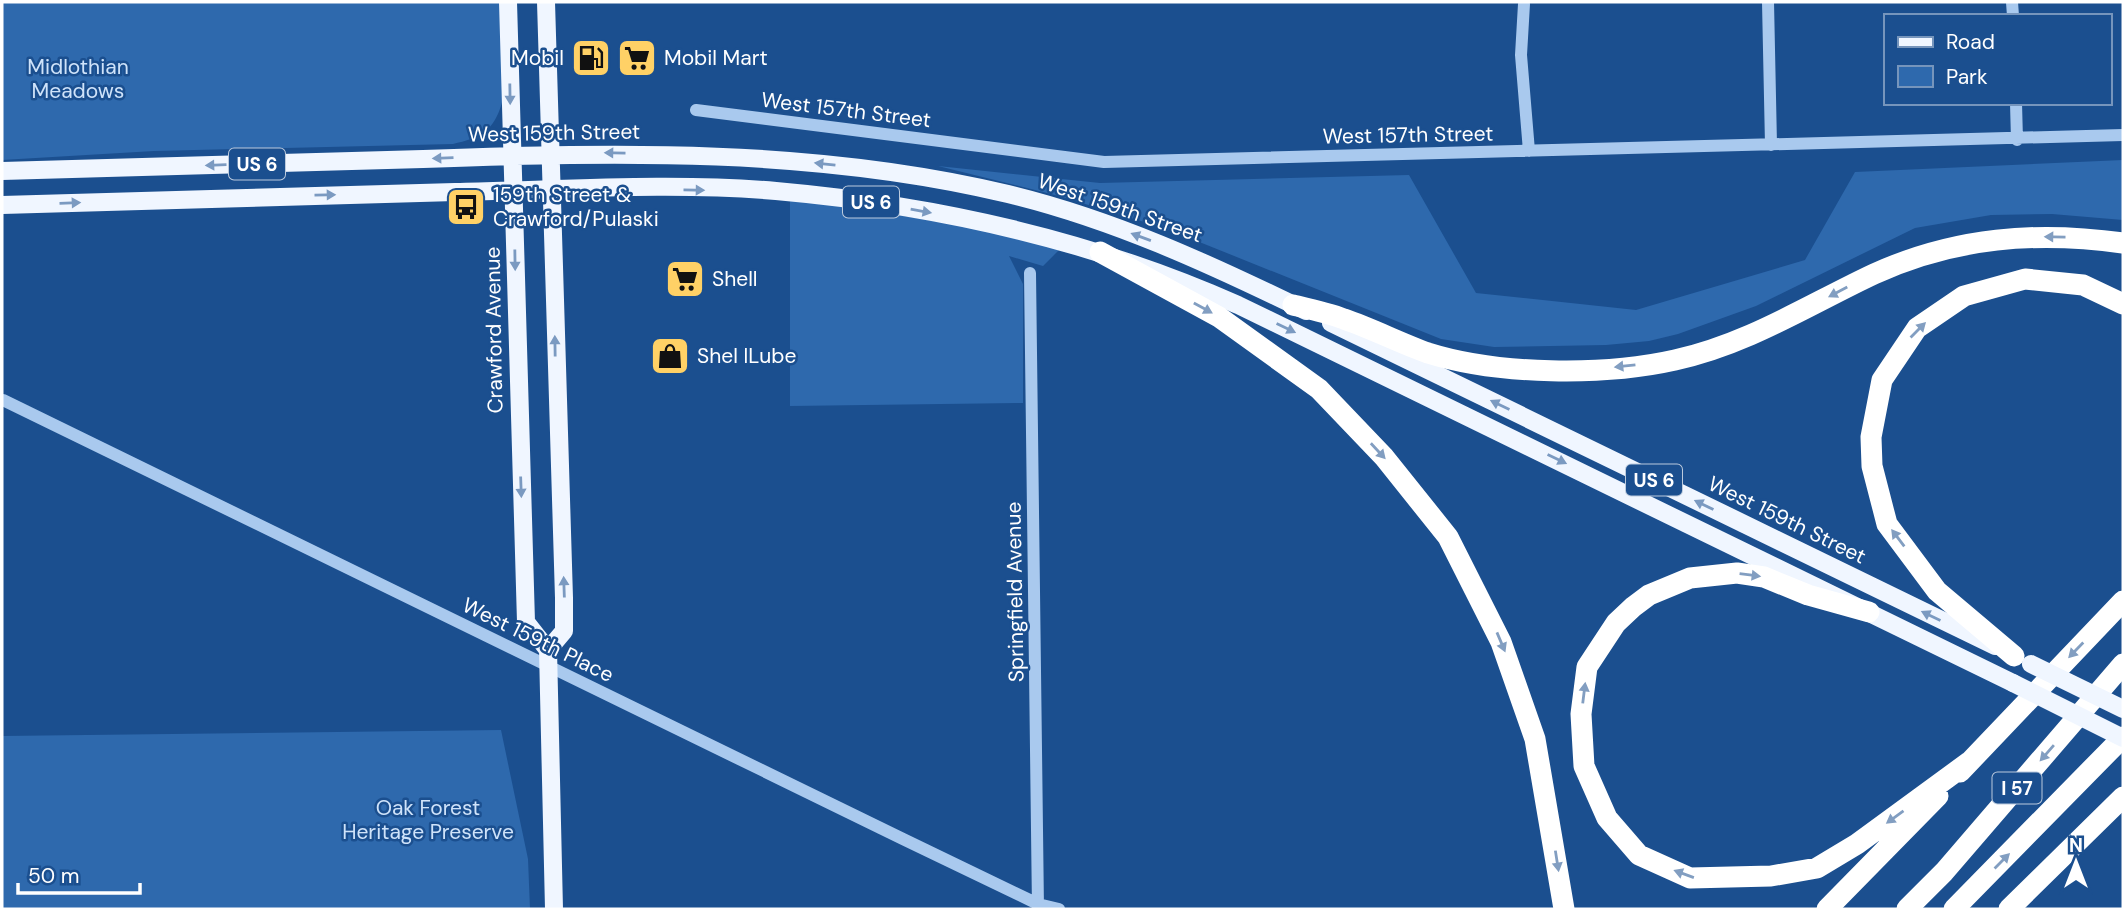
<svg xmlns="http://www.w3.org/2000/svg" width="2125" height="911" font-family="'DM Sans',sans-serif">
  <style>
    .green { fill: #2e69ad }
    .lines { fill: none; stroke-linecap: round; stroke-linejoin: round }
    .minor { stroke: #a9c9ee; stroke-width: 12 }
    .major { stroke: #f0f6ff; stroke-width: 18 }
    .highway { stroke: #fff; stroke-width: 21 }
    .major-bridge { stroke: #f0f6ff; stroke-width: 18 }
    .oneway { fill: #7b9ac1 }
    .oneway2 { fill: #829ec1 }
    .labels { text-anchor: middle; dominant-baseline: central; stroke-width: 5; stroke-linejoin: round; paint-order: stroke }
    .shield { fill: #1b4f8f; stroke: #bbcadd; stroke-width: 2 }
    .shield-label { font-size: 19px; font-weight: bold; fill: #fff }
    .poi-label { font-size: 21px; fill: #fff; stroke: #1b4f8f; text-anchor: start }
    .park-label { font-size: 21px; fill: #cfe3fa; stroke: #1b4f8f }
    .street-label { font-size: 21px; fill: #fff; stroke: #1b4f8f }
  </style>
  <rect width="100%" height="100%" fill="#1b4f8f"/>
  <path class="green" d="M2,2h500c1,36 14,98 -14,127 -9,9 -23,12 -35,15l-299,7 -152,9z
    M2123,160v60l-71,-6 -61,1 -76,13 -159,78 -78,28 -29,7 -43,4 -112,2 -53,-8 -274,-110 -108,-33 -121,-30 162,17 309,-8 67,118 160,17 169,-50 50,-88z
    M790,197l173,29 98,22 -18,18 -34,-10 14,28v119l-233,3z
    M501,730l27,129 2,50h-528v-173z"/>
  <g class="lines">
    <path class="minor" d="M1768,2l3,143
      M2012,2l1,14
      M1524,4l-3,51 8,96
      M2016,103l1,37
      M696,110l408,52 1019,-27
      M1030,273l8,636
      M3,400l900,439 135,65 21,5"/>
    <path class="major" d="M508,2l18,620 22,28 6,259
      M546,2l18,596v33l-16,19
      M2,171c140,-4 280,-8 421,-12 196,-7 392,-11 585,35 104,25 202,70 298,117
      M2,205c151,-4 302,-9 453,-13 104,-2 217,-10 321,-1 158,14 316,49 462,114l775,378
      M1331,323l664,323"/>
    <path class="highway" d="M1100,252l119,65 100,72 65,68 64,80 53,105 34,97 29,170
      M1293,305c17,4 35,8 51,14 29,10 56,24 84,34 70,22 176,23 247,7 73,-16 133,-55 199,-86 81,-37 163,-43 249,-31
      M1869,612l-61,-17 -44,-18 -27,-4 -47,5 -41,17 -16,12 -17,16 -29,44 -6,47 3,52 23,52 32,37 51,23 81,-2 46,-8 40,-24 112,-82
      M2014,656l-77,-65 -50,-67 -15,-58 -1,-29 11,-57 35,-52 47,-32 61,-17 58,6 40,19
      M1960,772l163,-171
      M1827,909l111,-113
      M1907,909l37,-37 179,-208
      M1954,909l169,-172
      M2009,909l114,-112"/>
    <path class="major-bridge" d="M2031,664l92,45
      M2013,683l110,55"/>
  </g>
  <defs><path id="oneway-solid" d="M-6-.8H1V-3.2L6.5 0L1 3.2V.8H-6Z" transform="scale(1.75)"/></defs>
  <g class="oneway">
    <use href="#oneway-solid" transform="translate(510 94) rotate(89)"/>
    <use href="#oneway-solid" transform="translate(615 153) rotate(-179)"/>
    <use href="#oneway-solid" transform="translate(443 158) rotate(178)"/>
    <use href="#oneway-solid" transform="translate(825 164) rotate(-174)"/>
    <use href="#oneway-solid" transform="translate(216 165) rotate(178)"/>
    <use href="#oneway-solid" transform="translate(694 190) rotate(1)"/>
    <use href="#oneway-solid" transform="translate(325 195) rotate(-1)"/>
    <use href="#oneway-solid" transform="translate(70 203) rotate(-2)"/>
    <use href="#oneway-solid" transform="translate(921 211) rotate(10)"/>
    <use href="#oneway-solid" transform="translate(1141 237) rotate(-160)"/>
    <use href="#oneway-solid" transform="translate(515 260) rotate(89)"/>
    <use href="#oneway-solid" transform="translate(1286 328) rotate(26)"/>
    <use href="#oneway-solid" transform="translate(555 346) rotate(-91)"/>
    <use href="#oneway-solid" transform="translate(1500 405) rotate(-154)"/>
    <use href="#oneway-solid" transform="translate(1557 459) rotate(26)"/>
    <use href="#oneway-solid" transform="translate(521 487) rotate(88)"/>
    <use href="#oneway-solid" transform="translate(1704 505) rotate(-154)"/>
    <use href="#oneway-solid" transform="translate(564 587) rotate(-92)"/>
    <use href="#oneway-solid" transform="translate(1931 616) rotate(-154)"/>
  </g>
  <g class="oneway2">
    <use href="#oneway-solid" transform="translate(2055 237) rotate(-179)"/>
    <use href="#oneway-solid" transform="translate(1838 292) rotate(152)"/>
    <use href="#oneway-solid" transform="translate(1203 308) rotate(29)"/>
    <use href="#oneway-solid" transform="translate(1918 330) rotate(-45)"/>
    <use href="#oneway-solid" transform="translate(1625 366) rotate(174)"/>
    <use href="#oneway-solid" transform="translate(1378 451) rotate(47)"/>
    <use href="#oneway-solid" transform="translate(1898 538) rotate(-127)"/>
    <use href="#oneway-solid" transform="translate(1750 575) rotate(7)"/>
    <use href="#oneway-solid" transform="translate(1501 642) rotate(67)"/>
    <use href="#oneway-solid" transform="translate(2076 650) rotate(134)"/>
    <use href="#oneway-solid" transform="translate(1584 693) rotate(-83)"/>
    <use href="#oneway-solid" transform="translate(2047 753) rotate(131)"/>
    <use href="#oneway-solid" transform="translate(1895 817) rotate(144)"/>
    <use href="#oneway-solid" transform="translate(1557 861) rotate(81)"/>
    <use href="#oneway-solid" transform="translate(2002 861) rotate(-45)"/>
    <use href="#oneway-solid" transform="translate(1684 874) rotate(-160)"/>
  </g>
  <defs>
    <g id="fuel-square" transform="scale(2.0125)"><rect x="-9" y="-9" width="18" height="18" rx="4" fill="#ffd166" stroke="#1b4f8f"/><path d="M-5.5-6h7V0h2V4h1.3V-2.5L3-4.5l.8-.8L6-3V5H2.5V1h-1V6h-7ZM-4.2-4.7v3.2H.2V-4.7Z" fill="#111"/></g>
    <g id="supermarket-square" transform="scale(2.0125)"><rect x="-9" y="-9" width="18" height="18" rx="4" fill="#ffd166" stroke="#1b4f8f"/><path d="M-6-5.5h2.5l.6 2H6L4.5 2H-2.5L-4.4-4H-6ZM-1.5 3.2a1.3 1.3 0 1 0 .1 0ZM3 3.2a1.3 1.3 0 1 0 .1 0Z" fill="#111"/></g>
    <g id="bus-square" transform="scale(2.0125)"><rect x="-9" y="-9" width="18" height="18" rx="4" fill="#ffd166" stroke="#1b4f8f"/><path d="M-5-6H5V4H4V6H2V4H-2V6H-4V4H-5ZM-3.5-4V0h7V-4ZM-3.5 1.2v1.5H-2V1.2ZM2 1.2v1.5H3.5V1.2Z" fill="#111"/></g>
    <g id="shop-square" transform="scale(2.0125)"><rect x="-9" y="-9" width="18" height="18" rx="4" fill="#ffd166" stroke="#1b4f8f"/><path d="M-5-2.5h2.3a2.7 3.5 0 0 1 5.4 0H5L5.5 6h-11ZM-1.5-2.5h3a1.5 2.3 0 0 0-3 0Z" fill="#111"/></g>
  </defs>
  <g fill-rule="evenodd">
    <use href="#fuel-square" x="591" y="58"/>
    <use href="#supermarket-square" x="637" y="58"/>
    <use href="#bus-square" x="466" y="207"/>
    <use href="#supermarket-square" x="685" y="279"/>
    <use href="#shop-square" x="670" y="356"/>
  </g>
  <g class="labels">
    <g class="shield">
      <rect x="229" y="148.5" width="56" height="31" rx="5"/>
      <rect x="843" y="186.5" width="56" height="31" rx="5"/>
      <rect x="1626" y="464.5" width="56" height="31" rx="5"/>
      <rect x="1992.5" y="772.5" width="49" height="31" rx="5"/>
    </g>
    <g class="shield-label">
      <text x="257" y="164">US 6</text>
      <text x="871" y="202">US 6</text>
      <text x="1654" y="480">US 6</text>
      <text x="2017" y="788">I 57</text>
    </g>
    <g class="poi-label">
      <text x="564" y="58" text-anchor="end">Mobil</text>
      <text x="664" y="58">Mobil Mart</text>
      <text x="493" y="195">159th Street &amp;<tspan x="493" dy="24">Crawford/Pulaski</tspan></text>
      <text x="712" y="279">Shell</text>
      <text x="697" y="356">Shel lLube</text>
    </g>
    <g class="park-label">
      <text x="78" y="67">Midlothian<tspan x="78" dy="24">Meadows</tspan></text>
      <text x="428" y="808">Oak Forest<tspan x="428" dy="24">Heritage Preserve</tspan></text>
    </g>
    <g class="street-label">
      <text transform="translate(846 110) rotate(7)">West 157th Street</text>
      <text transform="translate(554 133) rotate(-1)">West 159th Street</text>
      <text transform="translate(1408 135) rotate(-1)">West 157th Street</text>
      <text transform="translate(1120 208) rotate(19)">West 159th Street</text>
      <text transform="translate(494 330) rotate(-91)">Crawford Avenue</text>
      <text transform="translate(1787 520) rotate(26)">West 159th Street</text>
      <text transform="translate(1015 592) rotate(-91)">Springfield Avenue</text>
      <text transform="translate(538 640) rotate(26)">West 159th Place</text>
    </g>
  </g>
  <rect width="2125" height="911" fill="none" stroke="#ffffff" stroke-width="7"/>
  <rect x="1884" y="14" width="228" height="91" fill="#1b4f8f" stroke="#7695bc" stroke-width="2"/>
  <rect x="1898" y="37" width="35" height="10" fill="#f0f6ff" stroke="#7695bc" stroke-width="2"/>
  <text x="1946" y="49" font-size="21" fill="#ffffff">Road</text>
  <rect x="1898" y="66" width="35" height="21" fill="#2e69ad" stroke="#7695bc" stroke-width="2"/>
  <text x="1946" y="84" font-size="21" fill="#ffffff">Park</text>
  <g transform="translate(2076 862)" stroke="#1b4f8f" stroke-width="5" paint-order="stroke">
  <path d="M0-5L12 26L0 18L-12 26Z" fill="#ffffff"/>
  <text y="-10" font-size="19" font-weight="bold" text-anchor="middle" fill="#ffffff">N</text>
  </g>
  <path d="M18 883v10h122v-10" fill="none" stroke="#ffffff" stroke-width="3.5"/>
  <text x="28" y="883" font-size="21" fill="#ffffff" stroke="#1b4f8f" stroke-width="5" paint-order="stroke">50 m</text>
</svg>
